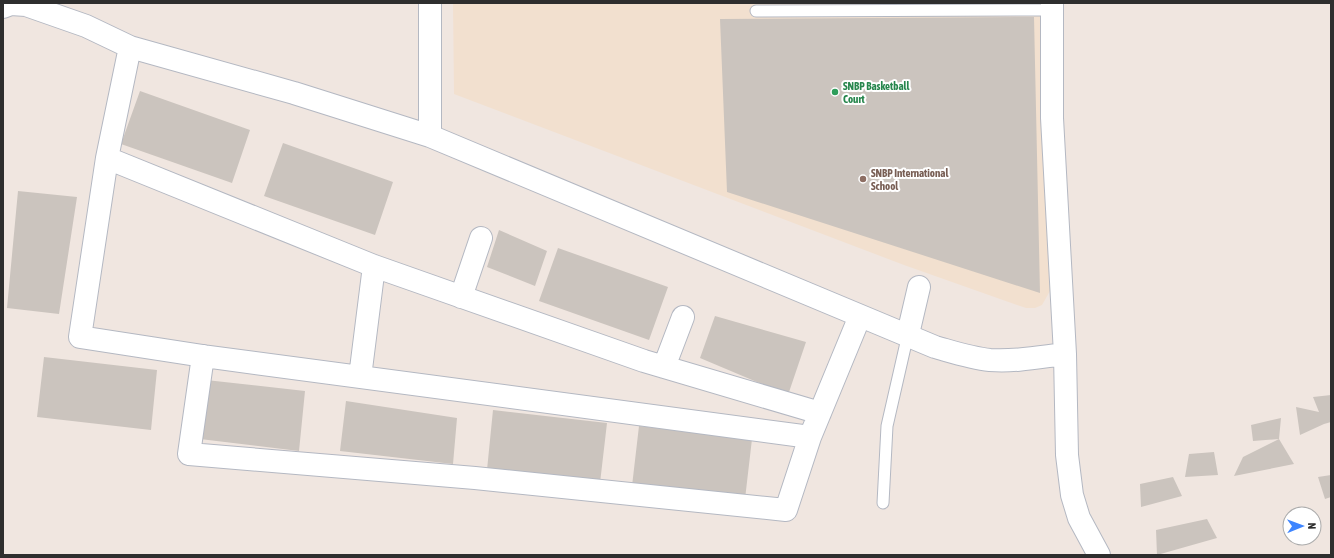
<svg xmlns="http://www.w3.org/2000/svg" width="1334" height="558" font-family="'Asap Condensed',sans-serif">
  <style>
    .education { fill: #f2e0cf }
    .building { fill: #cbc4be }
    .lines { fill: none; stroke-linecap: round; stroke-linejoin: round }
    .lane-casing { stroke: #b4b8c2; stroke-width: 13 }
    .street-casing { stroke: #b4b8c2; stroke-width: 24 }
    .lane { stroke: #fff; stroke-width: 11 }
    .street { stroke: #fff; stroke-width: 22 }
    .leisure-dot { fill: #2e9e5b; stroke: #fff; stroke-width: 1.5 }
    .education-dot { fill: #8d6e63; stroke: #fff; stroke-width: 1.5 }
    .labels { text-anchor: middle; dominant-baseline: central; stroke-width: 4; stroke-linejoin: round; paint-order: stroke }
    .leisure-label { font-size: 11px; font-weight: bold; fill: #27864d; stroke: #fff; text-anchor: start }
    .education-label { font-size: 11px; font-weight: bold; fill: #785e54; stroke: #fff; text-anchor: start }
  </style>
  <rect width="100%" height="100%" fill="#f0e6e0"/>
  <path class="education" d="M453,3h589l9,286 -5,9 -4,7 -7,3h-9l-9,-3 -113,-40 -450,-171z"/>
  <path class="building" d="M1034,17l6,276 -313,-101 -7,-173z
    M140,91l110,39 -18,53 -111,-39z
    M283,143l110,39 -18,53 -111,-39z
    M18,191l59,6 -18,117 -52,-6z
    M499,230l48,21 -12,35 -48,-19z
    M558,248l110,39 -19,53 -110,-39z
    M715,316l91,26 -18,53 -88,-37z
    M44,357l113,13 -6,60 -114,-13z
    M206,380l99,11 -6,60 -99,-12z
    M1331,395v27l-7,2 -24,11 -4,-28 23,5 -6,-15z
    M346,401l111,17 -4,46 -113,-13z
    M493,410l114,13 -7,60 -113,-13z
    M1281,418l-2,21 15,25 -60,12 9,-19 36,-18 -26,2 -2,-16z
    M639,426l113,13 -7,60 -113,-13z
    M1214,452l4,23 -33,2 4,-23z
    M1331,475v22l-6,2 -7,-22z
    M1173,477l9,19 -41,11 -1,-23z
    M1207,519l10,19 -60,17 -1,-25z"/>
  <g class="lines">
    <g class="lane-casing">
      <path id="lane" d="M756,11l296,-1
        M883,503l4,-77 21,-92"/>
    </g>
    <g class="street-casing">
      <path id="street" d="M430,3v133
        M1052,3v115l13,236 2,101 5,40 7,23 20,37
        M3,7l8,-3 15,1 60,21 44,21 164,46 136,43 505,211c18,5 36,11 55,13 25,2 50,-3 75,-6
        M130,47l-23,111 -27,179 123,19 607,81
        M107,158l267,108 270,95 176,52
        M461,297l20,-59
        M908,334l11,-47
        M203,356l-14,98 286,24 311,32 24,-73 50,-121
        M664,367l19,-50
        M360,377l14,-111"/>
    </g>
    <use href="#lane" class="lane"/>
    <use href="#street" class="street"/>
  </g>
  <circle class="leisure-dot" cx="835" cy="92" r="4"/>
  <circle class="education-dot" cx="863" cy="179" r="4"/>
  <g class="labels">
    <g class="leisure-label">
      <text x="843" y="86">SNBP Basketball<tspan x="843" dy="13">Court</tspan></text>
    </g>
    <g class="education-label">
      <text x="871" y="173">SNBP International<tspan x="871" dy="13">School</tspan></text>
    </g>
  </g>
  <rect width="1334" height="558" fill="none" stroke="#2e2e2e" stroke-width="8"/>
  <g transform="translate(1302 526) rotate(89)"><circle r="19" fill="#ffffff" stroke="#ababab"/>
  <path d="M0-3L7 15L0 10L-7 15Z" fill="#3e85ff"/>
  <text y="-6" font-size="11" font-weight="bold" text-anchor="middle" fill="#2e2e2e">N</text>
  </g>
</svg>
